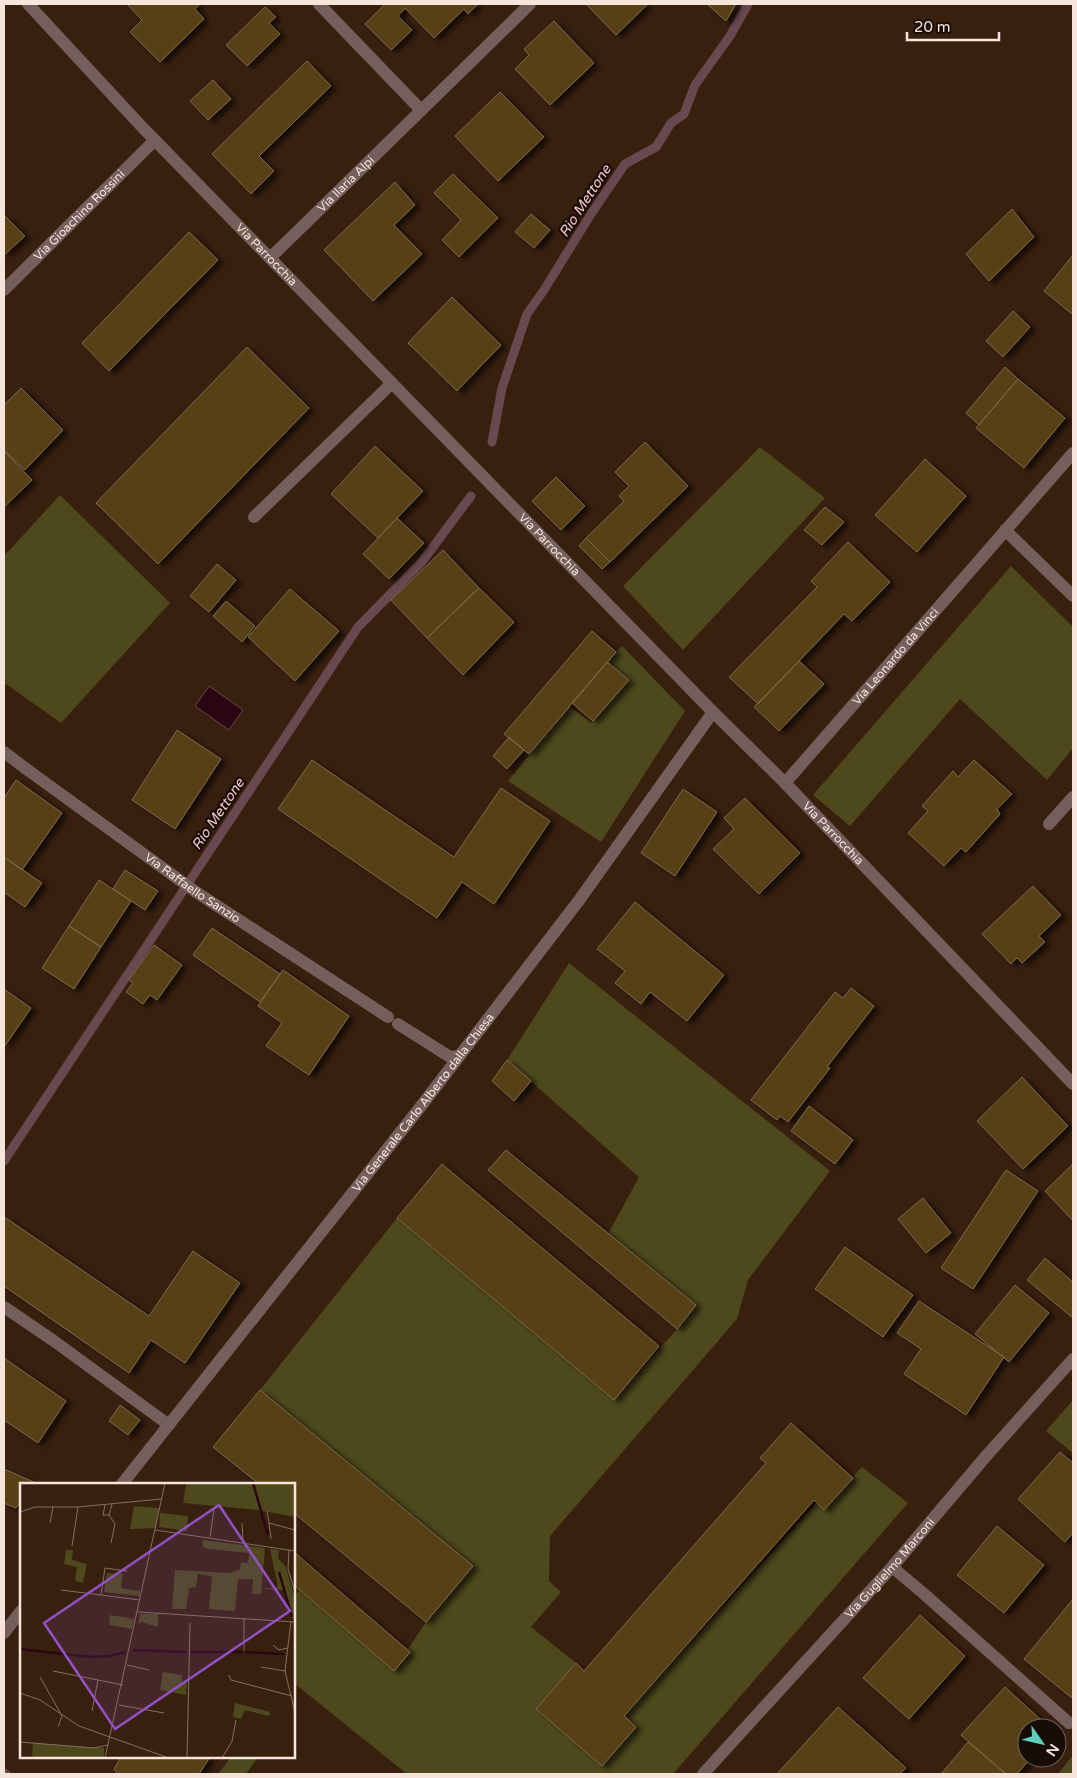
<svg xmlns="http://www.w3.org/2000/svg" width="1077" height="1778" font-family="'Varela Round',sans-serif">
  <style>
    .green { fill: #4d491c }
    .water { fill: #2c0513; stroke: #69484f }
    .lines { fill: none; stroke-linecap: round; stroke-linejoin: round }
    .stream { stroke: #69484f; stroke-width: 9 }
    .building { fill: #584118; stroke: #7b694d; filter: url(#shadow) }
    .service { stroke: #755f5c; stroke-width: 12 }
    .minor { stroke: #755f5c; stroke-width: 12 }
    .tertiary { stroke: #755f5c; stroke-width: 12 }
    .labels { text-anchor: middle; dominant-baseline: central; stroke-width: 4.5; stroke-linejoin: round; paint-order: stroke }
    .street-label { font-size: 12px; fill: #f6e5da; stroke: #170d06 }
    .water-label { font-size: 14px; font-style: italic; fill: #fac9d4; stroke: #170d06 }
    .inset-river { fill: none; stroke: #2c0513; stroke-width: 2.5 }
    .inset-road { fill: none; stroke: #846f60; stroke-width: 1 }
    .view { fill: #9451c4; fill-opacity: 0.15; stroke: #9451c4; stroke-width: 2.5 }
    .inset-edge { fill: none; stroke: #f6e5da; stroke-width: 2.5 }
  </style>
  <defs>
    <filter id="shadow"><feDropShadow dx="5.5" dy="3" stdDeviation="2.5" flood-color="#0009"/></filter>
  </defs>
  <rect width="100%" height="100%" fill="#38200f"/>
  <path class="green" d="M760,447l65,51 -142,152 -60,-64z
    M60,495l110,108 -109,120 -55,-39 -2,2v-130z
    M1011,566l62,61v121l-26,32 -87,-81 -110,127 -37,-31z
    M622,646l63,65 -84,131 -93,-61 61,-75 22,17 37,-43 -21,-18z
    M569,963l261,208 -82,109 -11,39 -187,217 -1,45 12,11 -30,35 45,36 -40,46 66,57 34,-39 -12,-11 193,-213 7,6 38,-42 46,36 -235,271h-266l-113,-91v-85l5,-8 95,80 32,-48 47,-56 -213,-176 137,-172 217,182 63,-71 18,-23 -87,-72 31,-57 -132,-117z
    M1073,1400v53l-27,-22z
    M1073,1755v19h-15z
    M231,1757h27l-12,17h-28z"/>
  <path class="water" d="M209,686l34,24 -14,20 -34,-24z"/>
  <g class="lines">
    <path class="stream" d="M492,442l10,-54 25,-74 17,-24 47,-76 34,-50 31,-17 15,-24 13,-9 11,-29 35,-49 18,-32
      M4,1161l354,-534 63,-64 50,-67
      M4,1773l2,1"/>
  </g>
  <path class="building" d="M127,4h73l-5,5 9,10 -44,43 -30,-30 12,-12z
    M385,4h93l-10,10 -4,-5 -30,29 -29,-30 -7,8 14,14 -21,20 -26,-26z
    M586,4h62l-32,31z
    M707,4h29l-10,17z
    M265,7l11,10 -7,6 11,11 -33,32 -21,-21z
    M554,21l40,42 -44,42 -35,-36 14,-14 -5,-6z
    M307,61l24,25 -72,70 15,15 -23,23 -39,-40z
    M213,80l18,19 -23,21 -18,-19z
    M500,92l44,45 -46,44 -43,-45z
    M453,174l45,44 -39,39 -17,-17 19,-20 -27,-27z
    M395,182l20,23 -21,20 28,29 -49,47 -49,-51z
    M1012,209l22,28 -45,44 -23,-27z
    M531,214l19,16 -16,18 -19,-16z
    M4,215l21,21 -21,19z
    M189,232l29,28 -109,111 -27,-28z
    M1073,255v60l-29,-24z
    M452,297l49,48 -44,46 -49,-48z
    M1013,311l17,16 -27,30 -17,-16z
    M247,347l62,61 -151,156 -62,-61z
    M1005,367l13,12 -39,46 -13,-12z
    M1018,379l47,39 -41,50 -48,-40z
    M21,388l42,42 -38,40 -21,-20v-45z
    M645,442l43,44 -78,76 -24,-24 38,-37 -5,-5 10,-10 -14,-14z
    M375,446l48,45 -45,47 -47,-44z
    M4,451l28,29 -28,27z
    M925,459l41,37 -49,56 -42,-37z
    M556,477l29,29 -24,24 -29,-29z
    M825,507l19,15 -22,23 -18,-15z
    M397,518l27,25 -35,36 -26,-25z
    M586,538l24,24 -8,7 -23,-23z
    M848,542l42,40 -38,39 -8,-7 -86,90 -29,-27 88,-90 -6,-6z
    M443,550l36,38 -52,50 -36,-38z
    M217,564l19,16 -27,32 -19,-16z
    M479,588l35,34 -51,53 -36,-37z
    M290,589l49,42 -44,50 -47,-44z
    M226,601l29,25 -13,16 -29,-26z
    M592,631l24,21 -87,102 -25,-20z
    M799,661l25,23 -45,47 -25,-24z
    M607,662l22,18 -36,41 -21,-18z
    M177,730l44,29 -46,70 -43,-29z
    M509,737l15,13 -17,19 -14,-13z
    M312,760l142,97 47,-69 49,33 -56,83 -32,-22 -25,36 -159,-109z
    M974,760l38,34 -15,15 3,5 -34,38 -5,-4 -17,18 -36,-33 20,-22 -6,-5 31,-35 5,6z
    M16,780l46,33 -40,57 -18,-13v-59z
    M683,789l34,23 -42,64 -34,-23z
    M745,798l55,55 -41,41 -46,-45 21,-20 -10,-11z
    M4,857l38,26 -17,24 -21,-15z
    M125,870l33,21 -13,19 -32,-21z
    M99,880l32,21 -30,46 -32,-21z
    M1033,886l28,29 -22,21 6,6 -23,21 -5,-5 -6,6 -29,-30z
    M635,902l89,73 -37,46 -37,-29 -9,12 -26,-21 10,-12 -28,-22z
    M69,926l32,21 -27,42 -32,-21z
    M212,928l68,46 -20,28 -67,-47z
    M154,945l28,20 -25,35 -7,-5 -7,9 -17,-12 7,-9 -4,-3z
    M283,970l66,46 -40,59 -43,-29 16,-23 -24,-17z
    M851,988l23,18 -47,61 3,1 -42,54 -8,-6 -3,4 -26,-20 84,-108 8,6z
    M4,989l27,19 -27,39z
    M507,1060l24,21 -17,20 -22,-20z
    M1022,1077l46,49 -45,43 -46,-48z
    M809,1106l44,34 -18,24 -44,-33z
    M506,1150l190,155 -19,24 -189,-159z
    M442,1164l217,182 -45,54 -217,-182z
    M1073,1164v57l-28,-30z
    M1006,1170l32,21 -65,98 -32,-21z
    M923,1198l28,35 -25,20 -28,-34z
    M6,1218l143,98 44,-65 47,32 -55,80 -34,-23 -22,33 -125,-87v-64z
    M845,1247l68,48 -30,42 -68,-48z
    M1045,1258l28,24v36l-46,-38z
    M1015,1285l34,28 -40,49 -34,-28z
    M919,1301l85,56 -38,58 -62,-41 17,-25 -24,-16z
    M4,1358l62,43 -28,42 -34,-23z
    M260,1390l213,176 -47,56 -132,-109v-29h-35l-46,-37z
    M120,1405l20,15 -12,15 -19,-14z
    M791,1423l62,55 -29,32 -10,-10 -190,216 12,11 -34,39 -66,-57 40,-46 8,8 182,-208 -6,-5z
    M1060,1452l13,11v70l-8,9 -47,-43z
    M4,1469l32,14 -15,1v18l-5,6 -12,-5z
    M997,1526l47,39 -40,48 -47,-38z
    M294,1552l116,100 -16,19 -100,-86z
    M1073,1599v100l-49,-40z
    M920,1615l45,41 -56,63 -46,-41z
    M1005,1687l45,41h-23v30h4l-14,16h-11l-45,-39z
    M838,1707l68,61 -6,6h-123z
    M968,1742l38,32h-65z
    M121,1757h89l-11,17h-81l-4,-5z"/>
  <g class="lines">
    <g class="service">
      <path d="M254,517l138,-134"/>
      <path d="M1005,530l68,66"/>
      <path id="s1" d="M25,768l171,124 192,125"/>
      <path d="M1049,824l24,-27"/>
      <path d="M4,1307l50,34 115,84"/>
      <path d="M892,1567l31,26 146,130"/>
    </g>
    <g class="minor">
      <path d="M319,4l102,106"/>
      <path id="s2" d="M270,258l260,-254"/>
      <path id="s3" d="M4,290l151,-150"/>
      <path d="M4,752l21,16"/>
      <path id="s4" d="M785,783l288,-330"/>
      <path d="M398,1024l52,33 9,-1"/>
      <path id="s5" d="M122,1484l296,-374 162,-211 133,-187"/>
      <path d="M4,1633l17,-22"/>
      <path id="s6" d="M703,1774l189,-207 95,-112 86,-96"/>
    </g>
    <path class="tertiary" id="s7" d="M28,4l114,123 571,585 72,71 288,301"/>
  </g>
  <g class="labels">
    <g class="street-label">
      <text stroke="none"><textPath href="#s2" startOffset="106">Via Ilaria Alpi</textPath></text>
      <text stroke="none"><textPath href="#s3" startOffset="106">Via Gioachino Rossini</textPath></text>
      <text stroke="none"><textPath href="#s7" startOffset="346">Via Parrocchia</textPath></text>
      <text stroke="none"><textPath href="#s7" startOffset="751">Via Parrocchia</textPath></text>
      <text stroke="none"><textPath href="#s4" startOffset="168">Via Leonardo da Vinci</textPath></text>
      <text stroke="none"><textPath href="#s7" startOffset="1156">Via Parrocchia</textPath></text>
      <text stroke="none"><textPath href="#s1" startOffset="206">Via Raffaello Sanzio</textPath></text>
      <text stroke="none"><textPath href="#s5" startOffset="486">Via Generale Carlo Alberto dalla Chiesa</textPath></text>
      <text stroke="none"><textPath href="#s6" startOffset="278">Via Guglielmo Marconi</textPath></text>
    </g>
    <g class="water-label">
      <text transform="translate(585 201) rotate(-57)">Rio Mettone</text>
      <text transform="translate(218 814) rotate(-56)">Rio Mettone</text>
    </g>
  </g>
  <g transform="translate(20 1483)">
    <rect width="275" height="275" fill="#38200f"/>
    <path d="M275,0v34l-37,-7 -75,-7 3,-19zM114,23l25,2 -3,20 -26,1zM140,30l28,3 -1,15 -28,-4zM183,57l62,8 -4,46h-9l1,-15h-15l-3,32 -26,-2 3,-33 -14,-2 -2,13 -7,1 -3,21h-14l3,-39 55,3 10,-4 1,-7 7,1 1,-10 -40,-4 -6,-2zM250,66l9,1 -1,8 8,9 9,33v18h-4l-8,-28 -20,-1 15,-2zM46,67h7l-1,10 15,4 -4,19 -8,-2 2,-14 -13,-3zM87,90l16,1 -2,14 19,3v5l-36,-4zM120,131h18v13l-17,-5 -3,3zM90,132l24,4 -2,10 -23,-4zM143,189l19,3v8h5l-1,12 -26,-5zM215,220l35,9 -1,4 -24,-6 -4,9 -8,-2zM13,260l71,5v10h-72z" fill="#4d491c"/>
    <path class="inset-river" d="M233,0l15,52M259,89l13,45M0,166l70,8 21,-1 14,-4M113,167l54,2M171,169h51M226,169l38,2"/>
    <path class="inset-road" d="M85,22l-2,10h6M247,28l2,12 26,7M0,29l15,-5h43l83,-8M30,40l3,-16M222,40l1,19M249,40l2,16M135,47l140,21M190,54l4,-28M91,60l4,-19 -6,-9 3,-11M52,63l6,-39M269,67l-1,19 7,23M41,107l79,10M81,112l4,-27 22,3M118,129l157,10M271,138l-6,50 10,42M253,162l6,5 9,-2M224,167v-32M107,182l22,5M241,184l24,4M33,188l70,14M209,192l2,5 61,16M20,194l22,39 -4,11M0,210l20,7 39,26 90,32M99,222l45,8M72,228l6,-31M0,259l74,6 14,-3M85,275l60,-275M167,275l3,-135M202,275l10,-17 4,-21"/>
    <path class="view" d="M199,22l71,106 -175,118 -71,-106z"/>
    <rect width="275" height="275" class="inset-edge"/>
  </g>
  <rect width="1077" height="1778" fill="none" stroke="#f6e5da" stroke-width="10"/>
  <g transform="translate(1042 1743) rotate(124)"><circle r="24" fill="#170d06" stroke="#70635b"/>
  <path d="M0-4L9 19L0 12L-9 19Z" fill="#5cceba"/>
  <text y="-8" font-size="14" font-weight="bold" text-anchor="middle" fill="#f6e5da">N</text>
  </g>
  <path d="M907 32v8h92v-8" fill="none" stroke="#f6e5da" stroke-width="2.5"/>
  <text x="914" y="32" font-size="15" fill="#f6e5da" stroke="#170d06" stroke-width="4" paint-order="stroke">20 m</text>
</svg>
